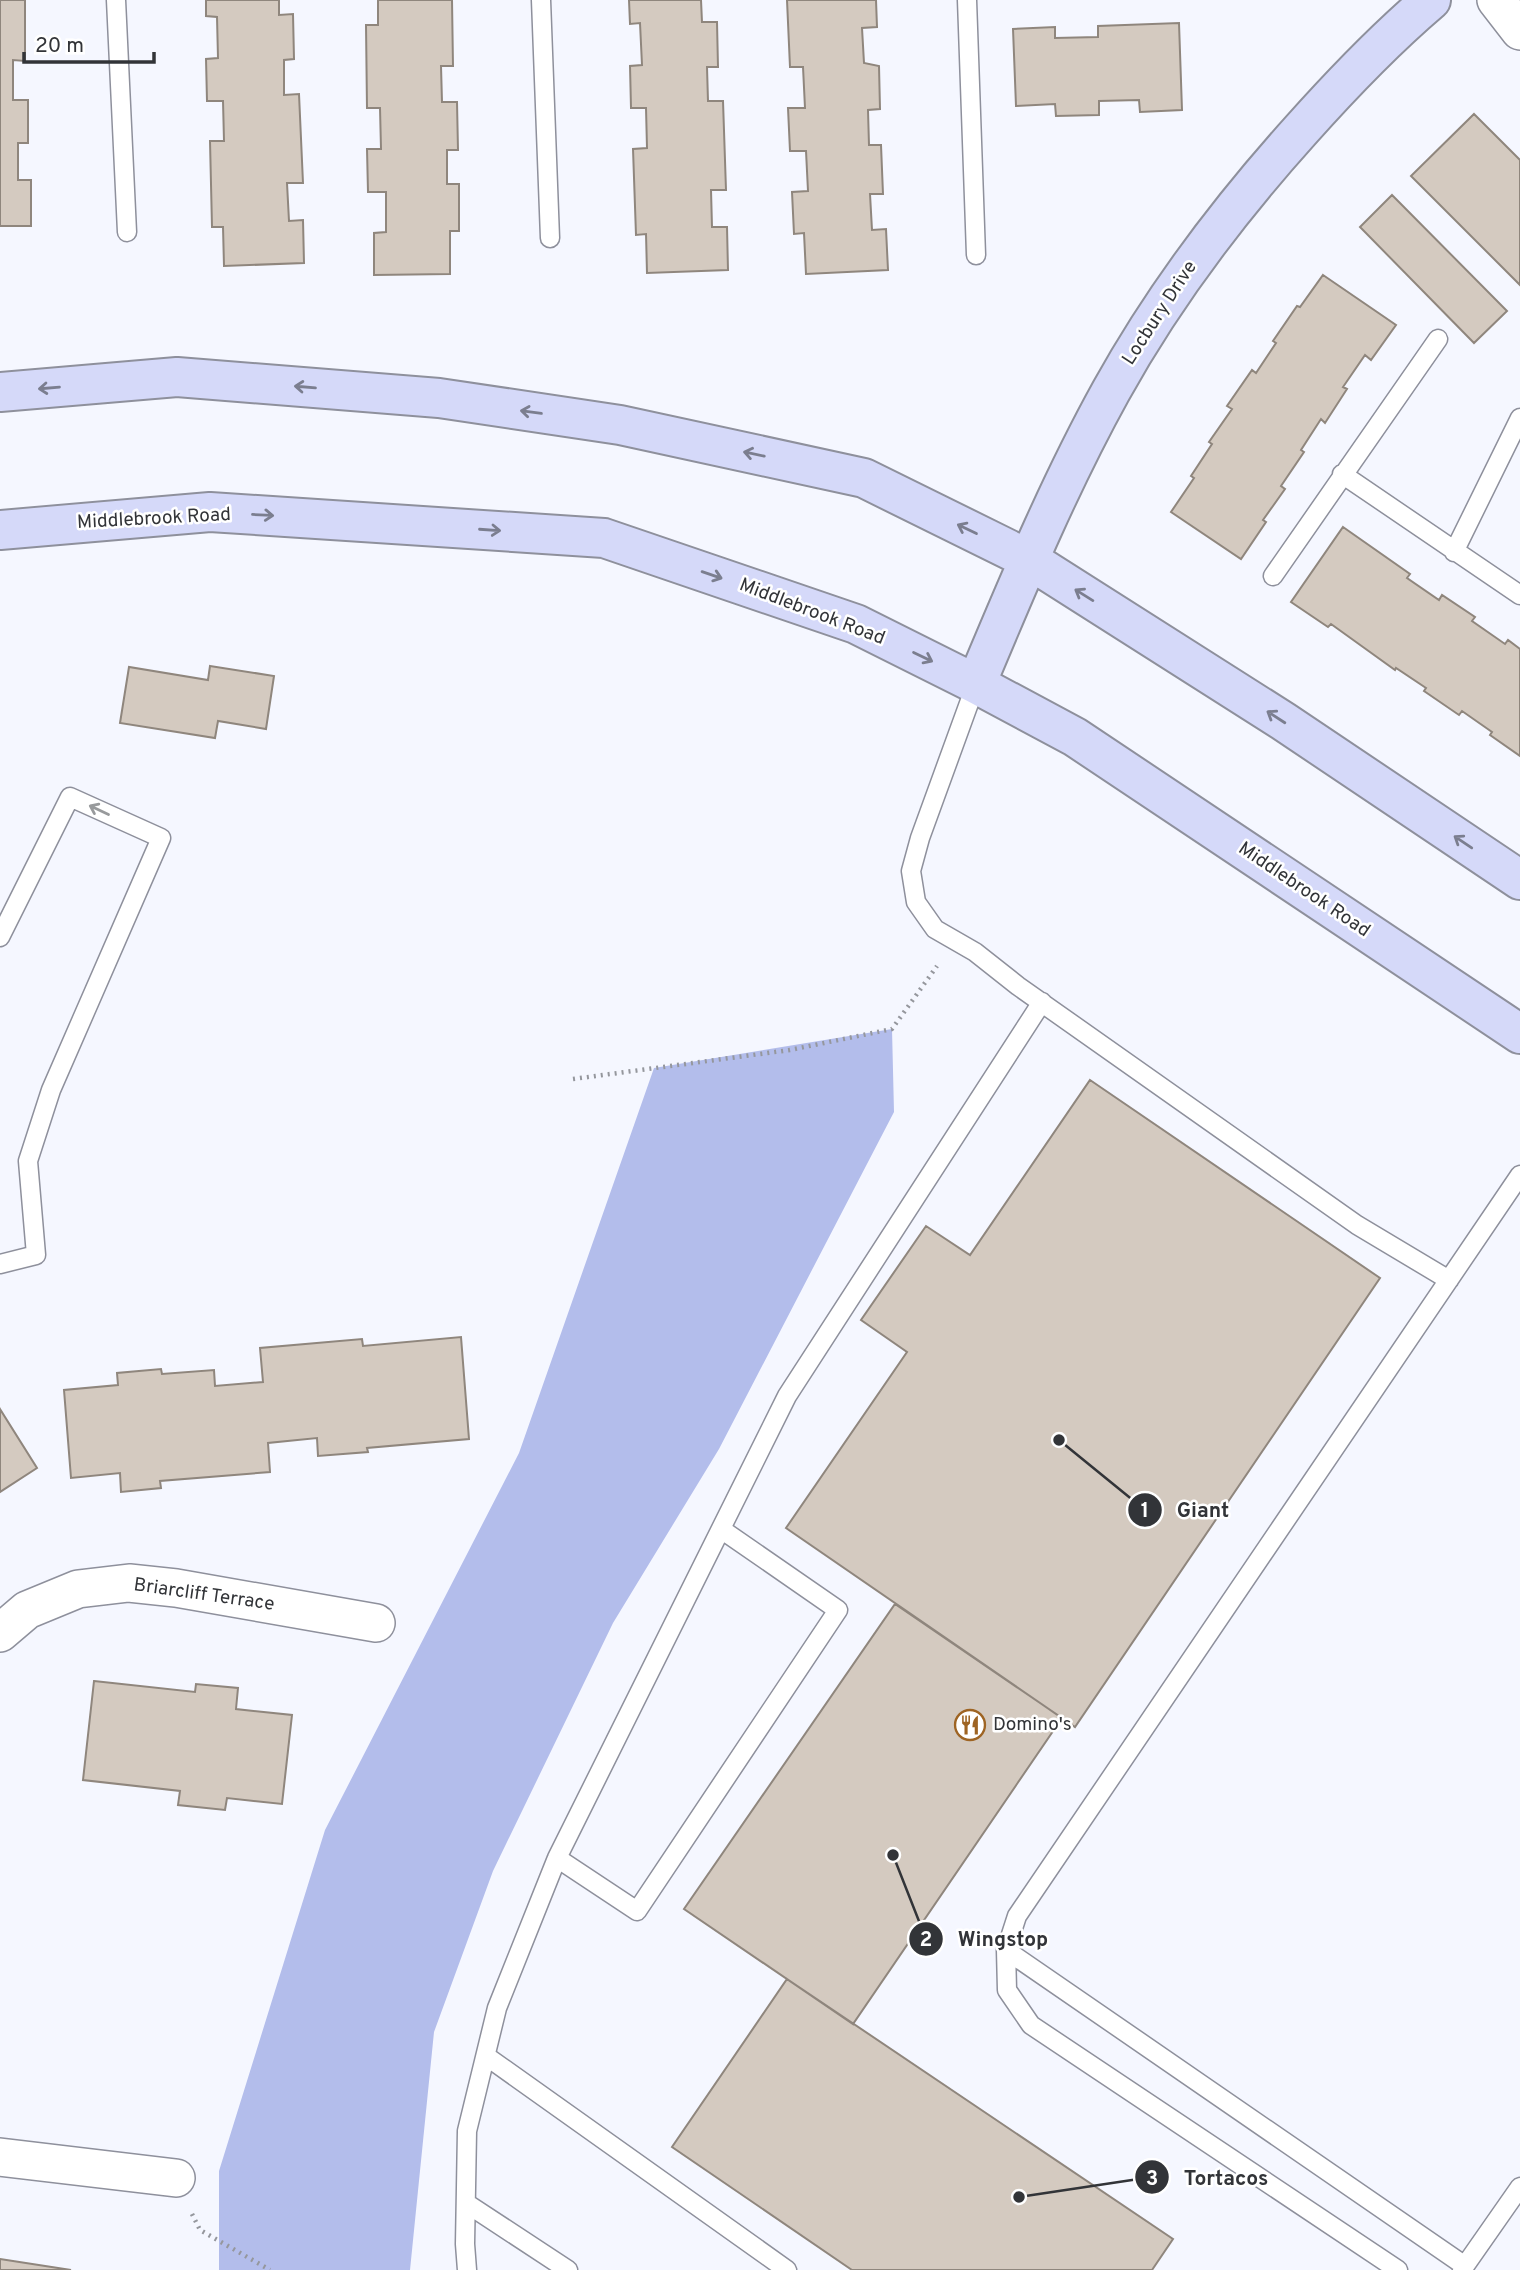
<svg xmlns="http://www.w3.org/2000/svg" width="1520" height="2270" font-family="Overpass,sans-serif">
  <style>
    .forest { fill: #b3bdeb }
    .building { fill: #d4cac0; stroke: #8f867d; stroke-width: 2 }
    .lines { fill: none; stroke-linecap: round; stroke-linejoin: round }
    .lane-casing { stroke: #8e909c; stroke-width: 21 }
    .street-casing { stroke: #8e909c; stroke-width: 40 }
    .secondary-casing { stroke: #8e909c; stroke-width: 42 }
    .path { stroke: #95979d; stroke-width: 4.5; stroke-dasharray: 2 5; stroke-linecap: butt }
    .lane { stroke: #fff; stroke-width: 18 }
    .street { stroke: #fff; stroke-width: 37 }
    .secondary { stroke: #d5d9f9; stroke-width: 38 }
    .oneway { stroke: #7b7e8f }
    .oneway2 { stroke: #989a9c }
    .labels { text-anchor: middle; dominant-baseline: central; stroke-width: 5; stroke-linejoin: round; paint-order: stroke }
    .street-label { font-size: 19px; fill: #323438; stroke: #fff }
    .poi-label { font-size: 19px; fill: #323438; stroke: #fff; text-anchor: start }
    .leader { fill: none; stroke: #323438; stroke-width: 2.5 }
    .callout-dot { fill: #323438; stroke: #fff; stroke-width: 2.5 }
    .mark-label { font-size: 21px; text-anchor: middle; font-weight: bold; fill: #fff }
    .callout-label { font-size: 21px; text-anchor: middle; font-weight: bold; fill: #323438; stroke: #fff; stroke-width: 5; stroke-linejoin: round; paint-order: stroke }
  </style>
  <rect width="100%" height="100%" fill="#f5f7ff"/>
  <path class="forest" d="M892,1029l2,83 -175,337 -106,174 -120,248 -59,161 -24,238h-191v-99l106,-341 194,-377 135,-385z"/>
  <path class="building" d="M0,0h25v61l-12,-1v40h15v43h-10v37h13v46h-31z
    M206,0h73v15l14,-1 1,45 -10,1v35l15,-1 4,89h-16l2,38 14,-1 1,43 -80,3 -1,-39h-11l-2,-86h14l-1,-40h-16l-1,-42 12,-1 -1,-41 -11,-1z
    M378,0h74l1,66h-12l1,36h15l1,48h-11v34h12v47h-9v43l-76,1v-42l12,-1v-40h-18l-1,-43h14l-1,-41h-13l-1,-83h12z
    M629,0h72l1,22h15l1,45h-11l1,34h15l3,89h-15l1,37h15l1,43 -81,3 -1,-39 -10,1 -3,-86 14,-1 -1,-40h-15l-1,-42 12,-1 -2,-42 -10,1z
    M787,0h89l1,27 -15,1 2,35 15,3 1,43 -12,1 1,35h12l2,49h-13l2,36 14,-1 2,41 -82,4 -2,-41 -10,1 -2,-42 16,-1 -2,-40h-16l-2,-43h17l-2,-41h-13z
    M1179,23l3,87 -42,2 -1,-12 -40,1v14l-43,1 -1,-12 -39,2 -3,-77 42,-2v11l43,-1v-11z
    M1474,114l46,46v125l-109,-109z
    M1392,195l115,116 -33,32 -114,-116z
    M1323,275l73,50 -25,35 -6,-5 -22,32 4,2 -22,34 -4,-4 -20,31 3,2 -23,34 4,3 -22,31 3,2 -25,37 -70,-47 23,-34 -3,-2 21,-32 -3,-2 23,-33 -5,-3 25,-36 4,3 20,-30 -3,-2 24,-35 3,1z
    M1343,527l67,47 -3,4 32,22 3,-5 33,22 -3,4 33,23 3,-4 12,9v107l-30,-21 2,-3 -30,-21 -3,4 -35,-24 2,-3 -30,-20 -1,2 -64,-46 -3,3 -37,-25z
    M210,666l64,10 -8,53 -48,-8 -3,17 -95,-15 9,-56 79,13z
    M1090,1080l290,198 -305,449 -289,-199 121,-176 -46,-32 65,-94 44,29z
    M461,1337l8,102 -102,9 1,4 -50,4 -1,-18 -49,5 2,29 -110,9 1,7 -40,4 -1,-19 -49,5 -7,-88 54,-5 -1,-12 44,-4 1,5 52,-4 1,16 48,-4 -3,-34 102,-9 1,7z
    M0,1409l37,59 -37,24z
    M895,1604l167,114 -209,306 -169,-115z
    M94,1681l101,11 1,-8 42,4 -2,21 56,6 -10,89 -55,-6 -2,12 -47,-5 2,-14 -97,-11z
    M787,1979l386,260 -21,31h-300l-180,-123z
    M0,2259l71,11h-71z"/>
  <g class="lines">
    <g class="lane-casing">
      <path id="lane" d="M116,0l11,232
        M541,0l9,238
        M967,0l9,255
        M1342,474l178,121
        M1454,552l66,-134
        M1273,576l165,-237
        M976,684l-56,154 -9,33 5,31 19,27 40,23 43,34 339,239 92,55
        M0,937l70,-140 91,41 -110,252 -23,71 8,94 -36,9
        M557,1858l80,53 201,-301 -117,-81
        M1006,1950l459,316
        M486,2056l301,214
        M466,2203l102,67
        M467,2270l-2,-26 2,-113 30,-123 60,-150 230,-462 255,-394
        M1398,2270l-367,-245 -24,-35 -1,-40 11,-34 503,-741
        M1462,2270l58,-83"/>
    </g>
    <g class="street-casing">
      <path id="street" d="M1496,0l24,31
        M0,1633l27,-23 51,-21 51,-6 47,5 200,35
        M0,2157l176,21"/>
    </g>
    <g class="secondary-casing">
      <path id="secondary" d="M0,392l177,-15 262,21 181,27 244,53 164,81 255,162 237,159
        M0,530l210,-18 394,26 252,86 120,60 99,53 445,297
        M976,684c42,-100 83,-199 135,-293 52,-94 117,-180 189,-260 41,-46 84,-91 131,-131"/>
    </g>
    <path class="path" d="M573,1079l217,-29 102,-21 45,-63
      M192,2214l8,16 70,40"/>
    <use href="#lane" class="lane"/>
    <use href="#street" class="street"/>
    <use href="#secondary" class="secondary"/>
  </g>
  <defs><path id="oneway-shaft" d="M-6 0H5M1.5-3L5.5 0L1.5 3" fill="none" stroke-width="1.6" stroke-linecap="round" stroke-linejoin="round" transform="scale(1.75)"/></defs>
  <g class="oneway">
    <use href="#oneway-shaft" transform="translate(305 387) rotate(-175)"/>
    <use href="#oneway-shaft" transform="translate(49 388) rotate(175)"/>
    <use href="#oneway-shaft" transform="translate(531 412) rotate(-172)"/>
    <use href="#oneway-shaft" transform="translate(754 454) rotate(-168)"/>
    <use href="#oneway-shaft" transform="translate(263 515) rotate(3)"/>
    <use href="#oneway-shaft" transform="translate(967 529) rotate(-154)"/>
    <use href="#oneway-shaft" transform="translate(490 530) rotate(4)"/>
    <use href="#oneway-shaft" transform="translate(712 575) rotate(19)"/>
    <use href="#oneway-shaft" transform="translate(1084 595) rotate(-148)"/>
    <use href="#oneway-shaft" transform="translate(923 657) rotate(26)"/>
    <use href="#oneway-shaft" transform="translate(1276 717) rotate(-147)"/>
    <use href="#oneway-shaft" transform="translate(1463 842) rotate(-146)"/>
  </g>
  <use class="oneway2" href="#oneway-shaft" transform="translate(99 810) rotate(-155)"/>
  <defs>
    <g id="restaurant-ring" transform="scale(1.575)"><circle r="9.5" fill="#fff" stroke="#9e6423" stroke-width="1.5"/><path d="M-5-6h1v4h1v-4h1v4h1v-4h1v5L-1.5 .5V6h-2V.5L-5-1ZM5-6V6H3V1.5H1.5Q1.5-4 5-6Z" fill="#9e6423"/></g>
  </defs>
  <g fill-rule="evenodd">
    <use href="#restaurant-ring" x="970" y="1725"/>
  </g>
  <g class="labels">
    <g class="street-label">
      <text transform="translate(1160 313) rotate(-57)">Locbury Drive</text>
      <text transform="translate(154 519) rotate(-3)">Middlebrook Road</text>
      <text transform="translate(812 612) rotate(21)">Middlebrook Road</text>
      <text transform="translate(1304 890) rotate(34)">Middlebrook Road</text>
      <text transform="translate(204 1595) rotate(8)">Briarcliff Terrace</text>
    </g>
    <g class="poi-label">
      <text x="993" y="1725">Domino's</text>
    </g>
  </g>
  <path class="leader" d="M1059 1440L1145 1510M893 1855L926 1939M1019 2197L1152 2177"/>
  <g class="callout-dot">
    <circle cx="1059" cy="1440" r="7"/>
    <circle cx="893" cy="1855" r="7"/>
    <circle cx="1019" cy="2197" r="7"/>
    <circle cx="1145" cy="1510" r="18"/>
    <circle cx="926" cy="1939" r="18"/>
    <circle cx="1152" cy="2177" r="18"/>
  </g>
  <g class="mark-label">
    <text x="1145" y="1517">1</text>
    <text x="926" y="1946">2</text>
    <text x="1152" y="2185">3</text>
  </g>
  <g class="callout-label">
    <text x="1203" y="1517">Giant</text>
    <text x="1003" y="1946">Wingstop</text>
    <text x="1226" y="2185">Tortacos</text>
  </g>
  <path d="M24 52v10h130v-10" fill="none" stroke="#323438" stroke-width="3.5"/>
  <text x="35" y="52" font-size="21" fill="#323438" stroke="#ffffff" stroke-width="5" paint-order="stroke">20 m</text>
</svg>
